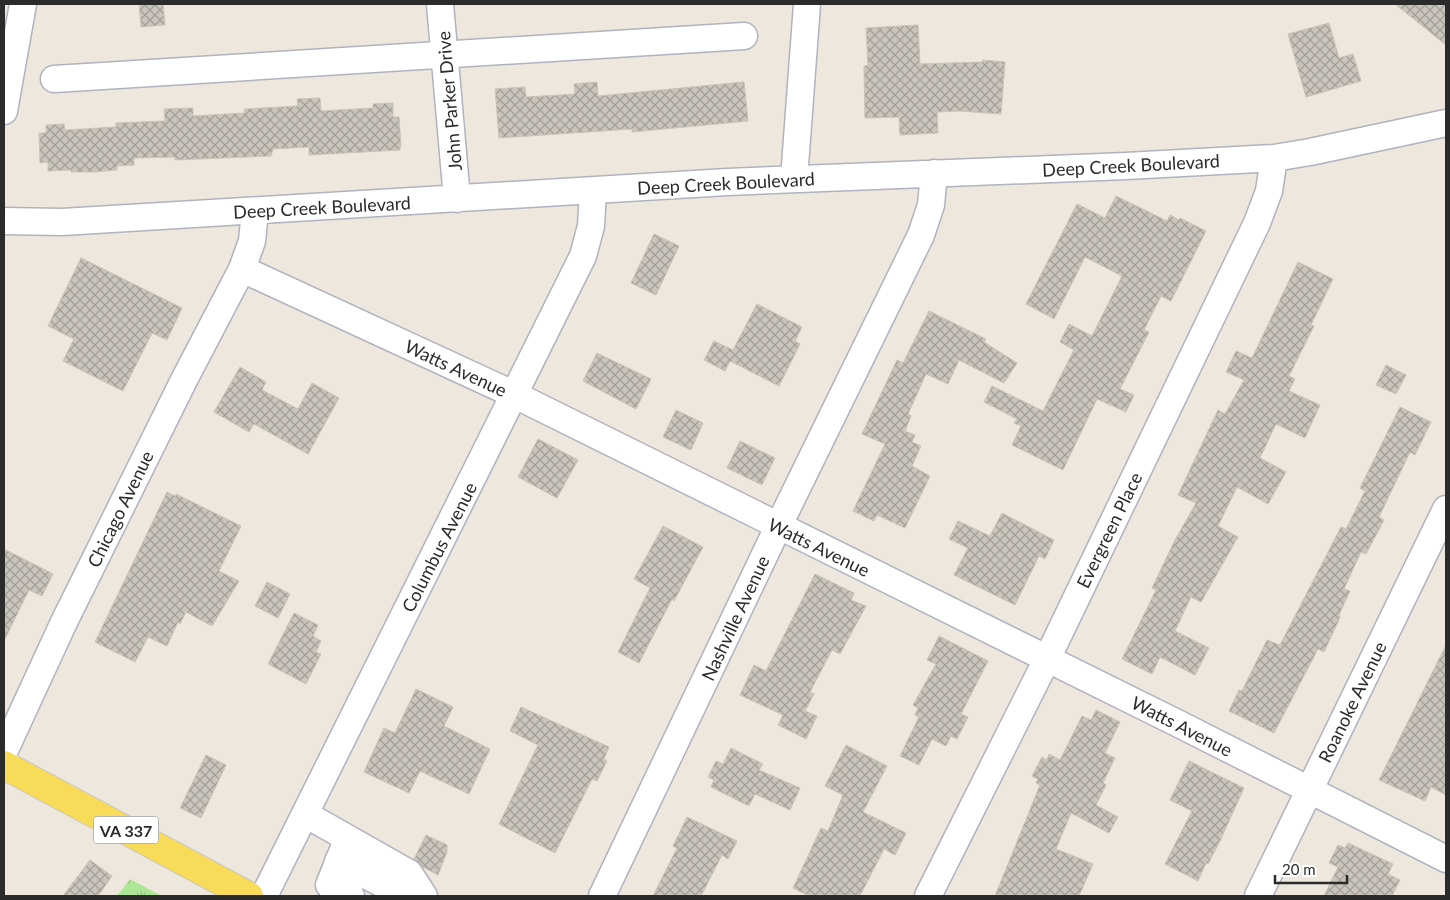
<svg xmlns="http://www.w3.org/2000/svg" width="1450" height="900" font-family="Lato,sans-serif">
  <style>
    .park { fill: url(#park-tufts) }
    .building { fill: url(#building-cross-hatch); stroke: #c9c4b6 }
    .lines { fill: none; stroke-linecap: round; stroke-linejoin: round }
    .minor-casing { stroke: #b1b2c0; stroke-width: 29 }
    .major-casing { stroke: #c8c8c8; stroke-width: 30 }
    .minor { stroke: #fff; stroke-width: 26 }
    .major { stroke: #f8db58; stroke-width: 28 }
    .labels { text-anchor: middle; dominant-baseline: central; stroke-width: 5; stroke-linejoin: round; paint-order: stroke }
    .shield { fill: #fff; stroke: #6b6b6b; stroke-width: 1 }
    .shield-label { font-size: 16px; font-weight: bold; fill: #2b2b2b }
    .street-label { font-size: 18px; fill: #2b2b2b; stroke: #fff }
  </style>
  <defs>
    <pattern id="park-tufts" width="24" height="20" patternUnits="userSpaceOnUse" patternTransform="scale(1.25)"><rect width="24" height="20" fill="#aee797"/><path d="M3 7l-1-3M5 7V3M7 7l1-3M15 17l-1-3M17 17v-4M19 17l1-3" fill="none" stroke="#96c682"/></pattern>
    <pattern id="building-cross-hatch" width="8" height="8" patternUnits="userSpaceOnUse" patternTransform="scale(1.25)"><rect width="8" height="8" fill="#c9c4bc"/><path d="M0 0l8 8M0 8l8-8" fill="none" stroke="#a39f99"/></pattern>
  </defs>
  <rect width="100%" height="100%" fill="#eee7dd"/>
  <path class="park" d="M130,879l32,17h-45z"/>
  <path class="building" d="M139,4h24l2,21 -24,2z
    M1395,4h51v41z
    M1329,23l10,35 14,-4 8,27 -55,16 -18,-63z
    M918,25l2,39 62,-2 1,-2 22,2 -4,52 -41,-3 -23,1 1,21 -38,2 -1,-18 -34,1 -1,-52 4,-1 -2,-37z
    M597,82l1,14 146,-14 4,39 -116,11v-3l-133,9 -4,-49 30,-2 1,10 49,-3 -1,-10z
    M320,98l1,13 52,-3v-4l20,-1v14h6l2,29h-1v4l-91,5v-8l-36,2 -2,7 -96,4v-3l-41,1v7l-17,1v4l-23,2h-23v-2l-23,1v-9l-8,1 -1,-30h7v-8l18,-1 1,6 51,-3v-4l49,-2 -1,-12 29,-1v8l52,-3 -1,-4 54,-3 -1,-7z
    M1116,196l51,25 3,-6 9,5 1,-2 26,13 -35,70 -10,-5 -17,34 5,2 -29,57 14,6 -8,17 -29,-13 -34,71 -51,-25 9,-19 -7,-3 3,-4 -33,-17 8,-16 51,25 31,-61 -14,-8 9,-18 23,12 30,-60 -37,-19 -31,62 -28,-15 51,-100 28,14z
    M654,234l25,12 -23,49 -25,-12z
    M81,258l101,50 -15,32 -15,-7 -29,58 -60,-30 11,-22 -26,-13z
    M1298,262l35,17 -22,46 3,1 -25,50 6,3 -6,12 31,14 -15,33 -29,-14 -16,34 26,14 -18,32 -31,-17 -19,39 20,11 -37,65 -10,-5 -16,34 34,17 -14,27 -35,-18 -8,17 -30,-15 34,-69 -4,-2 23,-48 21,-37 -18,-8 40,-85 7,4 19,-34 -18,-8 10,-21 16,7z
    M757,304l45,23 -7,14 5,3 -21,42 -49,-25 -5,10 -21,-11 10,-19 19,9z
    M929,311l57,28 -2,3 33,21 -13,20 -45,-23 -11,24 -22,-10 -18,40 3,2 -6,15 10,4 -3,7 9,4 -9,20 18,10 -25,52 -28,-13 -3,6 -21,-10 32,-67 -23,-10 35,-74 6,3z
    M597,353l54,26 -15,30 -53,-28z
    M1386,365l20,10 -10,19 -20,-9z
    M240,367l26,15 -4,8 36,19 14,-26 27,15 -31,56 -54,-30 -5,8 -35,-20z
    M1400,407l31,15 -16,33 -5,-3 -31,65 5,3 -18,34 -5,-2 -17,37 6,2 -11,24 1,1 -2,6 -14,30 -6,-3 -44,84 -45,-22 10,-21 3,1 25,-51 13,5 61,-118 5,2 19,-38 -5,-3z
    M676,410l27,13 -12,27 -28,-13z
    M538,439l40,21 -21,38 -39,-21z
    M740,441l35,17 -13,27 -35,-17z
    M167,492l8,4 1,-2 65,32 -22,45 20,10 -27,45 -26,-14 -6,12 -2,-2 -11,24 -19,-9 -13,25 -40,-20z
    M1002,513l52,27 -9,19 -6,-3 -24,49 -61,-30 14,-27 -19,-9 9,-18 32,15z
    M663,526l40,21 -29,54 -2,-2 -33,64 -21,-11 32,-64 -16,-9z
    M4,549l49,25 -11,22 -13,-6 -25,51z
    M815,574l39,19 -3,7 15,6 -26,48 -8,-4 -22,42 4,2 -9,17 12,5 -11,23 -28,-14 5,-10 -43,-20 14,-30 12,6z
    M267,582l23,12 -12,24 -23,-12z
    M294,613l24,12 -5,11 8,5 -5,11 5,2 -15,30 -38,-20z
    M939,636l49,25 -27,53 7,3 -11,22 -6,-3 -5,10 -14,-7 -13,26 -19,-9 19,-39 -4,-2 3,-7 -5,-3 23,-41 -9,-4z
    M1446,645v150l-15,-8 -6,14 -46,-21z
    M416,689l37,18 -9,19 46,23 -21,45 -49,-23 -11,22 -45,-21 20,-44 11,5z
    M521,707l88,40 -5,12 3,2 -10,20 -5,-2 -37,74 -56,-29 39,-79 -28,-14z
    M1096,710l24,12 -15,31 10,5 -12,25 3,2 -10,20 22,12 -9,16 -38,-20 -15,36 37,15 -14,32h-84l45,-111 -4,-2 2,-4 -6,-3 10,-19 5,3 2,-6 11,6 22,-44 9,4z
    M846,745l41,21 -24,46 43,21 -11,22 -11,-6 -24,47h-51l-16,-8 28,-60 7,3 15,-36 -18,-9z
    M731,748l32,16 -4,6 41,18 -10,22 -35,-16 -6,12 -38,-19 3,-7 -6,-3 8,-16 7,3z
    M206,755l20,10 -25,53 -21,-10z
    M1189,761l55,27 -24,53 -12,23 -2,-1 -8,18 -33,-17 27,-53 -22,-11z
    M687,817l50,24 -9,18 -6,-4 -21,41h-48l24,-48 -4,-2z
    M426,835l21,10v7l-9,23 -15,-8 -9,-8z
    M1348,843l45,21 -5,10 12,6 -8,16h-68l14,-29 -9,-4 9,-18 7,3z
    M90,860l22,16 -14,20h-35z"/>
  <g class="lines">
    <g class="minor-casing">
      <path id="minor" d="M440,4l17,195
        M54,79l690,-43
        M4,111l19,-107
        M794,179l13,-175
        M4,221l58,1 665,-40 399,-16 148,-8 36,-6 136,-29
        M242,269l273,126 664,329 267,135
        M4,752l60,-130 120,-242 58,-111 10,-28 3,-30
        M305,814l104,59 15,23
        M345,845l-16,40 22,11
        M338,861l68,35
        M264,896l319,-640 8,-30 2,-35
        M602,896l176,-369 143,-292 10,-30 3,-32
        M928,896l119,-237 210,-436 12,-32 5,-33
        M1258,896l188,-387"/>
    </g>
    <g class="major-casing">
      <path id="major" d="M4,765l245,131"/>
    </g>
    <use href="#minor" class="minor"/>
    <use href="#major" class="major"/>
  </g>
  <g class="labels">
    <rect class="shield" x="93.5" y="816.5" width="65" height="27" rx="4"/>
    <g class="shield-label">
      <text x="126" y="830">VA 337</text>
    </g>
    <g class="street-label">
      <text transform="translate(449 101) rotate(-95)">John Parker Drive</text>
      <text transform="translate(1131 165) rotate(-3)">Deep Creek Boulevard</text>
      <text transform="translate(726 183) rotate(-3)">Deep Creek Boulevard</text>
      <text transform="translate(322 207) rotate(-3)">Deep Creek Boulevard</text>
      <text transform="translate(456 368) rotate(25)">Watts Avenue</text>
      <text transform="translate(120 509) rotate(-64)">Chicago Avenue</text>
      <text transform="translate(1109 530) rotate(-64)">Evergreen Place</text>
      <text transform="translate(439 547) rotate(-63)">Columbus Avenue</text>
      <text transform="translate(819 547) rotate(26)">Watts Avenue</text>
      <text transform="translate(735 618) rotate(-65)">Nashville Avenue</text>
      <text transform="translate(1352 702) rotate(-64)">Roanoke Avenue</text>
      <text transform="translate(1182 726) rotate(27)">Watts Avenue</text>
    </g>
  </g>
  <rect width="1450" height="900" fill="none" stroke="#2b2b2b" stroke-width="10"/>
  <path d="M1275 875v8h72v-8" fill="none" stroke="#2b2b2b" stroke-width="2.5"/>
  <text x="1282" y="875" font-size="15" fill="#2b2b2b" stroke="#ffffff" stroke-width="4" paint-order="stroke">20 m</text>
</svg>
